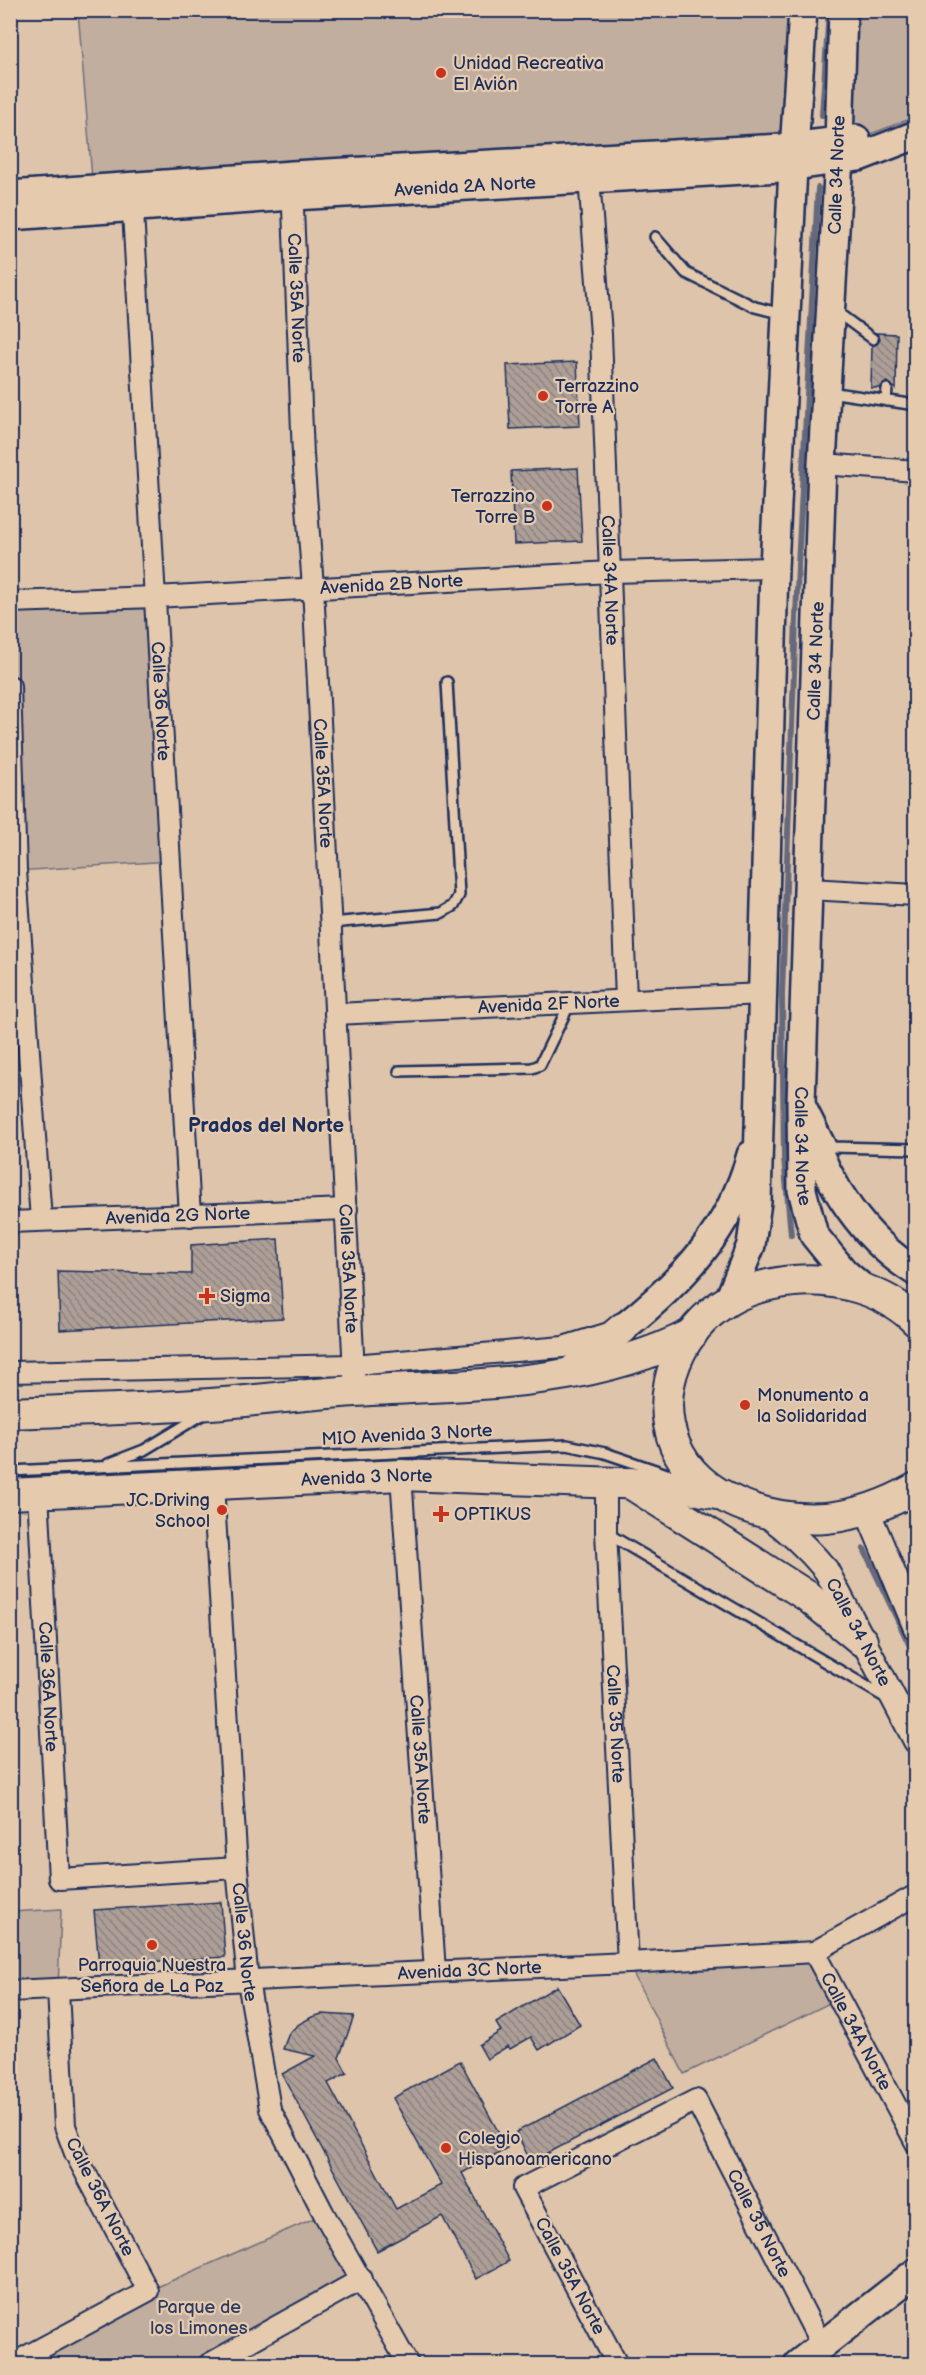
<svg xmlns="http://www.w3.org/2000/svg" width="926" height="2375" font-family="'Balsamiq Sans',sans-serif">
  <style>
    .park { fill: #c2ae9e; stroke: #6e6e7e; stroke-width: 1.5 }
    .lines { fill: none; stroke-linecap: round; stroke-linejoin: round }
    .stream { stroke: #66697b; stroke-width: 6 }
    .building { fill: url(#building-back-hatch); stroke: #1b2f5e; stroke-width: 1.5 }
    .service-casing { stroke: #1b2f5e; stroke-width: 14 }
    .minor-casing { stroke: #1b2f5e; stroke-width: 24 }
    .tertiary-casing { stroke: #1b2f5e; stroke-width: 28 }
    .secondary-casing { stroke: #1b2f5e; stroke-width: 32 }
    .primary-casing { stroke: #1b2f5e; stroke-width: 34 }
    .service { stroke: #e6caad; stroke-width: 9 }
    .minor { stroke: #e6caad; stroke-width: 20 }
    .tertiary { stroke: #e6caad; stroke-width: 24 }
    .secondary { stroke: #e6caad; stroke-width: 27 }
    .primary { stroke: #e6caad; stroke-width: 30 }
    .poi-dot { fill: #c8321e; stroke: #e6caad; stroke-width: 2 }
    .labels { text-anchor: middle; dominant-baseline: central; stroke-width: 4.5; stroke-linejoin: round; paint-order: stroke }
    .poi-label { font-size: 18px; fill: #1b2f5e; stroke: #e6caad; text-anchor: start }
    .street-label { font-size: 18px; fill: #1b2f5e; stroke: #e6caad }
    .park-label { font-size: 18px; fill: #2c3c64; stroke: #e6caad }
    .neighbourhood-label { font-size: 20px; font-weight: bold; fill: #1b2f5e; stroke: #e6caad }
  </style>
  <defs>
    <pattern id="building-back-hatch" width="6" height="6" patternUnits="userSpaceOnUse" patternTransform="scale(1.5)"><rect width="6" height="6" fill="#ad9f97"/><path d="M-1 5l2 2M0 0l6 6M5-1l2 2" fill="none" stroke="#8c827e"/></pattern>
  </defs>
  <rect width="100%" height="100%" fill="#dec4aa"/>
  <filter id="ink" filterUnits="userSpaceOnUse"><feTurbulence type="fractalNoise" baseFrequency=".0167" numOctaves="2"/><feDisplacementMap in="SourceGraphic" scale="12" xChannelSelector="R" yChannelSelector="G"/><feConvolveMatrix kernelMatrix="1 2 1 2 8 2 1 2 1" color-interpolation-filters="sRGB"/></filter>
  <g filter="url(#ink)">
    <path class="park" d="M78,11h725l-9,136 -701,43z
      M843,11h72v106l-55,21 -21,3z
      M155,597l15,264 -154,10 -5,-185 -1,-84z
      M61,1909l-3,81 -47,1v-79z
      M814,1952l24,47 -154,75 -56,-111z
      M324,2214l38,65 -153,85h-197l136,-73z"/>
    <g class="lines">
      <path class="stream" d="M822,115l7,-105
        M791,1235l-7,-77 -2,-164 16,-429 20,-377
        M864,1549l52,110"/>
    </g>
    <path class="building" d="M876,333l21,1 -1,55 -9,-7 -7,6h-9l1,-42 6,-3 2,-4z
      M577,362l3,64 -70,3 -3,-64z
      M578,468l4,73 -68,3 -3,-73z
      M278,1239l5,79 -223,12 -2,-59 133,3v-29z
      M221,1902l4,55 -126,8 -5,-55z
      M557,1986l23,39 -41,25 -8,-13 -21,12 -2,-3 -21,13 -8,-14 22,-14 -5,-8z
      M322,2014l32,2 -15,42 8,15 -19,10 68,126 45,-24 -48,-87 67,-37 47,87 -45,25 47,88 -33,18 -34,-63 -65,35 -95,-177 33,-18 -32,-7 6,-16 10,-9 13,-7z
      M657,2058l16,30 -142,74 -15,-30z"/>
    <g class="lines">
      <g class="service-casing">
        <path id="service" d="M655,237l31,36 69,34 28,7
          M834,310l39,29
          M829,392l87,13
          M886,401l1,-12
          M331,923l110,-10 12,-7 6,-11 -12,-213
          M399,1071l133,-3 8,-3 30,-62
          M810,1103l22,44 84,2
          M108,1464l36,-14 58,-35
          M10,1471l557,-26 38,8 59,20
          M608,1534l280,165"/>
      </g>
      <g class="minor-casing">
        <g id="minor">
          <path id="s1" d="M588,165l13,169 25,666"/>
          <path id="s2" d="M292,184l11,271 10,132 42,804"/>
          <path id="s3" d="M132,194l58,1022"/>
          <path d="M822,464l94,7"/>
          <path id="s4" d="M10,602l145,-5 456,-25 163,-4"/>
          <path d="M10,686l6,185 25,349"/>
          <path d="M809,889l107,6"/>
          <path id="s5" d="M335,1014l427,-20"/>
          <path id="s6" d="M10,1222l337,-13"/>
          <path d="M10,1372l343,-7 210,-18 46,-14"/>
          <path id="s7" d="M401,1475l34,496"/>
          <path id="s8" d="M606,1482v50l22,431"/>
          <path id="s9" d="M213,1484l24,384 11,113 22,128 54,105 84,150"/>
          <path id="s10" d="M38,1493l21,386 178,-11"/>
          <path id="s11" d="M814,1952l102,191"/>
          <path id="s12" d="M10,1991l618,-28 186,-11 102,-57"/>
          <path d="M12,2364l136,-73 -73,-138 -10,-27 -7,-136"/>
          <path d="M209,2364l153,-85"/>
          <path id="s13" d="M617,2364l-94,-176 173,-88 126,246"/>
        </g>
      </g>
      <g class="tertiary-casing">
        <g id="tertiary">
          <path d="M867,1510l49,118"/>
          <path id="s14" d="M763,1512c24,17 44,35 63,58l90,171"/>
        </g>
      </g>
      <g class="secondary-casing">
        <g id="secondary">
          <path id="s15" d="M843,10l-5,165 -16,289 -21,639 1,87 12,45 30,37 21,18"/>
          <path d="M10,195l282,-20 490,-27 74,-9"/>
          <path id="s16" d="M10,216l283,-20 488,-28 78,-11 57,-22"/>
          <path d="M809,1127c19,58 54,112 107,145"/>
          <path d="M729,1300l22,-55 6,-43 17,-634 19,-401 10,-157"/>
          <path d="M623,1328c60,-48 107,-97 128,-173"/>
          <path d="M798,2364l118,-92"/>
        </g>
      </g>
      <g class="primary-casing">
        <g id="primary">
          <path d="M916,1321c-31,-31 -80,-44 -122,-40 -22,2 -46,8 -65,19 -49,29 -76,91 -54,145 23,55 96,77 151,73 32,-3 62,-14 90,-30"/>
          <path d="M575,1369l48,-41"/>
          <path d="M10,1413c71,-3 143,-4 214,-10 43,-4 87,-9 131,-12 114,-7 232,-4 337,-57"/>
          <path d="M630,1483l177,113 55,45"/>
          <path id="s17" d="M10,1494l391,-19 275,10 46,10"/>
        </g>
      </g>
      <use href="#service" class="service"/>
      <use href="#minor" class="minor"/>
      <use href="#tertiary" class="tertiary"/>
      <use href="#secondary" class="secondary"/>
      <use href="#primary" class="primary"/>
    </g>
  </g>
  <g class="poi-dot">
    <circle cx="441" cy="73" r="6"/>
    <circle cx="543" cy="396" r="6"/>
    <circle cx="547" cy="506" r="6"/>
    <path d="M204 1287h6v6h6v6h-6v6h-6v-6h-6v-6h6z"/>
    <circle cx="745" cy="1405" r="6"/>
    <circle cx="222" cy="1510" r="6"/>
    <path d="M438 1505h6v6h6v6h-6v6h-6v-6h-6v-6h6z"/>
    <circle cx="152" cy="1945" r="6"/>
    <circle cx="446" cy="2148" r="6"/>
  </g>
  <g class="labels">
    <g class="poi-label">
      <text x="453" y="63">Unidad Recreativa<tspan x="453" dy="21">El Avión</tspan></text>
      <text x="555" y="386">Terrazzino<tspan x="555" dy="21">Torre A</tspan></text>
      <text x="535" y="496" text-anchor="end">Terrazzino<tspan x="535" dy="21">Torre B</tspan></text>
      <text x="220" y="1296">Sigma</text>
      <text x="757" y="1395">Monumento a<tspan x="757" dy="21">la Solidaridad</tspan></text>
      <text x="210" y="1500" text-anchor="end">JC Driving<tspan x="210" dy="21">School</tspan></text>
      <text x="454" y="1514">OPTIKUS</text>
      <text x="152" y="1965" text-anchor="middle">Parroquia Nuestra<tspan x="152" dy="21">Señora de La Paz</tspan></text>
      <text x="458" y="2138">Colegio<tspan x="458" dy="21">Hispanoamericano</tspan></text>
    </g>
    <g class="street-label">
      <text transform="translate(837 175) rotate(-88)">Calle 34 Norte</text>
      <text stroke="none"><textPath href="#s16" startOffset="456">Avenida 2A Norte</textPath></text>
      <text stroke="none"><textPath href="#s2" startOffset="114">Calle 35A Norte</textPath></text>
      <text stroke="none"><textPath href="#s1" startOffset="416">Calle 34A Norte</textPath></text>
      <text stroke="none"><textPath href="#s4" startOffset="382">Avenida 2B Norte</textPath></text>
      <text transform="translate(816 661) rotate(-88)">Calle 34 Norte</text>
      <text stroke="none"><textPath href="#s3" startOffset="508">Calle 36 Norte</textPath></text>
      <text stroke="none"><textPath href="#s2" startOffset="600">Calle 35A Norte</textPath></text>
      <text stroke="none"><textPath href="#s5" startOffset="214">Avenida 2F Norte</textPath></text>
      <text stroke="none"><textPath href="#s15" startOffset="1137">Calle 34 Norte</textPath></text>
      <text stroke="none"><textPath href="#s6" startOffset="168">Avenida 2G Norte</textPath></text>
      <text stroke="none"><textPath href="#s2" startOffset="1086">Calle 35A Norte</textPath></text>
      <text transform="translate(407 1435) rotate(-3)">MIO Avenida 3 Norte</text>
      <text stroke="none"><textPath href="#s17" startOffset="357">Avenida 3 Norte</textPath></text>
      <text stroke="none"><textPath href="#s14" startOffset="156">Calle 34 Norte</textPath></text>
      <text stroke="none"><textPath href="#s10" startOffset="194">Calle 36A Norte</textPath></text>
      <text stroke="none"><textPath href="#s8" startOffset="242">Calle 35 Norte</textPath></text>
      <text stroke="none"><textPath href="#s7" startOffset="285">Calle 35A Norte</textPath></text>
      <text stroke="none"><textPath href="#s9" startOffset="459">Calle 36 Norte</textPath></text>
      <text stroke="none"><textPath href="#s12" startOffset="460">Avenida 3C Norte</textPath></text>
      <text stroke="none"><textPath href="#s11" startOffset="90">Calle 34A Norte</textPath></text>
      <text transform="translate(100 2197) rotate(63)">Calle 36A Norte</text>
      <text stroke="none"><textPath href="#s13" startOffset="532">Calle 35 Norte</textPath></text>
      <text transform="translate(570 2276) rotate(62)">Calle 35A Norte</text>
    </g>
    <g class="park-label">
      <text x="199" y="2307">Parque de<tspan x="199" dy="21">los Limones</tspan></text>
    </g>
    <g class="neighbourhood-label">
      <text x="266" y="1126">Prados del Norte</text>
    </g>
  </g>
  <rect width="926" height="2375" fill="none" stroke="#e6caad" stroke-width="36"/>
  <rect x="18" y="18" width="890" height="2339" fill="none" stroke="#1b2f5e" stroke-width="2" filter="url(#ink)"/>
</svg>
